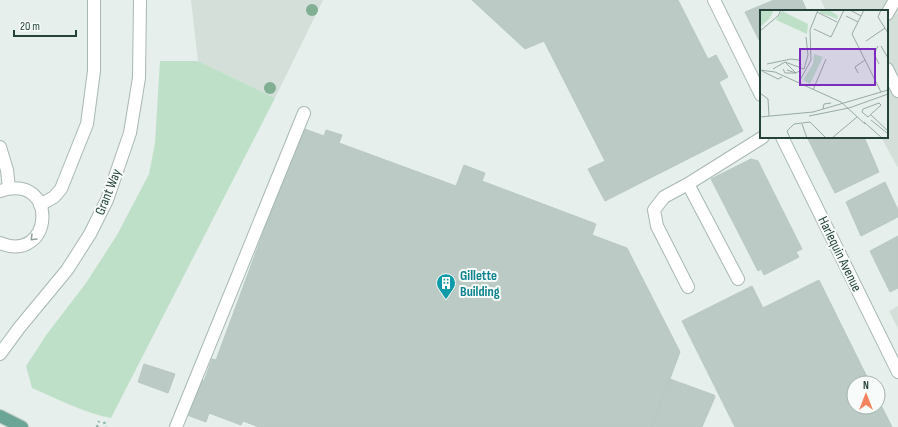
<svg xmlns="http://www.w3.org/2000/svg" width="898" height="427" font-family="'Sofia Sans Condensed',sans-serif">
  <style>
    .built { fill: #d4dfda }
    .green { fill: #bfe0c8 }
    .building { fill: #bbcac4; stroke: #b8c9c2 }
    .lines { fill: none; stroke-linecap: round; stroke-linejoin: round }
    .minor-casing { stroke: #a8b8b2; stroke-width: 14 }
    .major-casing { stroke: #c2cac8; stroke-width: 14 }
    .path { stroke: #86b3a5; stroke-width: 2.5; stroke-dasharray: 2 3; stroke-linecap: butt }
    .minor { stroke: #fff; stroke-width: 12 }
    .major { stroke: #6aa596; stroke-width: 12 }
    .tree { fill: #80af93 }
    .oneway { stroke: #92a09c }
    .labels { text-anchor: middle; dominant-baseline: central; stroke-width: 4; stroke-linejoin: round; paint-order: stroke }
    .street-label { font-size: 14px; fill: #24423a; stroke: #f7fbf9 }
    .culture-label { font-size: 14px; font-weight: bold; fill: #0d838f; stroke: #f7fbf9; text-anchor: start }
    .inset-road { fill: none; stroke: #98aaa4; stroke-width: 1 }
    .view { fill: #7b2cbf; fill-opacity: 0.15; stroke: #7b2cbf; stroke-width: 2 }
    .inset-edge { fill: none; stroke: #24423a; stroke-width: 2 }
  </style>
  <rect width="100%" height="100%" fill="#e6efeb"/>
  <path class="built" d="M191,0h132l-48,98 -77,-37z
    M821,0h77v168l-17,-31h6v-126h-61z
    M898,306v23l-9,-18z"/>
  <path class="green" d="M160,61h38l77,37 -164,320c-27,-5 -53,-19 -79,-30l-6,-22 21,-32 39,-51 31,-48 32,-61 6,-31z"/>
  <path class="building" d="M472,0h206l30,59 8,-4 12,22 -9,5 24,49 -138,70 -17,-32 17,-8 -61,-120 -19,8z
    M774,0h28l5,11h-46v33l-16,-32z
    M302,128l22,8 2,-6 16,5 -3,8 117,43 8,-21 21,8 -3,8 114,43 -4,11 35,13 53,104 -28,75h-393l-16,-6 -2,4 -32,-12 -3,9 -19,-7 13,-35 4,1 8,-22 4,1z
    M807,137h57l15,35 -44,21z
    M751,159l7,2 44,88 -6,3 3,5 -35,18 -3,-6 -3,2 -47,-92z
    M885,182l13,28v7l-37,19 -15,-34z
    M898,236v52l-8,4 -20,-41z
    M819,280l51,103h-16v24h24v-8l14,28h-157l-53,-106 70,-35 11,22z
    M144,364l31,10 -7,19 -30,-11z
    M670,379l44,16 1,2 -13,30h-50z"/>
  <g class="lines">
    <g class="minor-casing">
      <path id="minor" d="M714,0l47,95
        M887,14l8,-14
        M887,69l11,22
        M782,137l116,235
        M0,147l7,23 2,18
        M688,184l50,95
        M0,191c60,-19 53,74 0,52
        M40,205l14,-8 7,-8 26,-65 7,-53v-71
        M688,287l-31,-61 -3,-16 10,-13 24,-13 75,-47
        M0,354l19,-26 48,-58 23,-36 17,-34 23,-67 9,-55 1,-78
        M176,427l128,-314"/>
    </g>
    <g class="major-casing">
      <path id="major" d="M0,416l22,11"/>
    </g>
    <path class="path" d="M104,422l2,5
      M97,427l2,-6"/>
    <use href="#minor" class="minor"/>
    <use href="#major" class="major"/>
  </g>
  <g class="tree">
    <circle cx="312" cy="10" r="6"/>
    <circle cx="270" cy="88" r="6"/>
  </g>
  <defs><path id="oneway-chevron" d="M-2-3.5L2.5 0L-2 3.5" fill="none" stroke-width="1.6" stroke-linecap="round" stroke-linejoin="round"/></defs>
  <use class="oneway" href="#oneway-chevron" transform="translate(33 238) rotate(135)"/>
  <defs>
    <g id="building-pin" transform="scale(1)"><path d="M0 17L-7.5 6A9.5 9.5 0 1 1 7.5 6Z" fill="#0f9aa8" stroke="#f7fbf9"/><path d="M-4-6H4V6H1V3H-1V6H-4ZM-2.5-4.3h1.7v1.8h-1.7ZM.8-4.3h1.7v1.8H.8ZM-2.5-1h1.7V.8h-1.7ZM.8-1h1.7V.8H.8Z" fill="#fff"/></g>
  </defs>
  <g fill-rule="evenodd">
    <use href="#building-pin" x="446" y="283"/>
  </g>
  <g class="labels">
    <g class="street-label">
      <text transform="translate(108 192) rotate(-68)">Grant Way</text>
      <text transform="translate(840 254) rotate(64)">Harlequin Avenue</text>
    </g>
    <g class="culture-label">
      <text x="460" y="275">Gillette<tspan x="460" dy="16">Building</tspan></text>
    </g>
  </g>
  <g transform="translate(760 10)">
    <rect width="128" height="128" fill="#e6efeb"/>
    <path d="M0,0h14l-5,9 -9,8zM61,0h8l8,5 1,4 -18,-6zM22,1l26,13 -1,10 -31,-14zM54,44l9,3 -13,27 -7,-4 10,-16z" fill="#bfe0c8"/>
    <path class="inset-road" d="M90,0l11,6M104,0l-12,24 29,58M121,0l-3,7 10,16M57,2l20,10M86,6l12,6M54,19l17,8 13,-27M0,21l18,-15 3,-6M106,31l19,-13M118,36l-4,8 5,10M121,36l7,12M7,54l24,-5 8,1 2,5M13,59l12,-7 19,7 4,-14 -2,-18M23,59l2,4h11l-10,-10M0,60l15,2M27,60l9,3 5,-3M2,61l16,8 4,-2M15,62l66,30 24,22M98,63l-3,-6 10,-7M39,72l12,-22 -1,-30 8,-20M53,80l13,-31M0,83l8,6 1,17M119,93l2,2 -13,12 -6,-5 1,-3zM63,99l1,-5 7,-1M111,105l17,16M49,106l40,-8 39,-14M0,107l53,-5 75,-22M111,110l16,13M50,112l16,16M104,112l18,16M42,114l5,14M30,128l-3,-7 7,-7 16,-2M72,128l25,-21"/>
    <path class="view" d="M40,39h75v36h-75z"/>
    <rect width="128" height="128" class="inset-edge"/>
  </g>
  <g transform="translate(866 395)"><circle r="19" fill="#f7fbf9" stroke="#a3b1ad"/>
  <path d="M0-3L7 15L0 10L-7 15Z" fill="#f4845f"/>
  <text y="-6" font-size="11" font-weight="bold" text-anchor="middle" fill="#24423a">N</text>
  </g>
  <path d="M14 30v6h62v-6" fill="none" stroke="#24423a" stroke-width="2"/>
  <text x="20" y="30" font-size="12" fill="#24423a" stroke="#f7fbf9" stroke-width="3" paint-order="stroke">20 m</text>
</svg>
